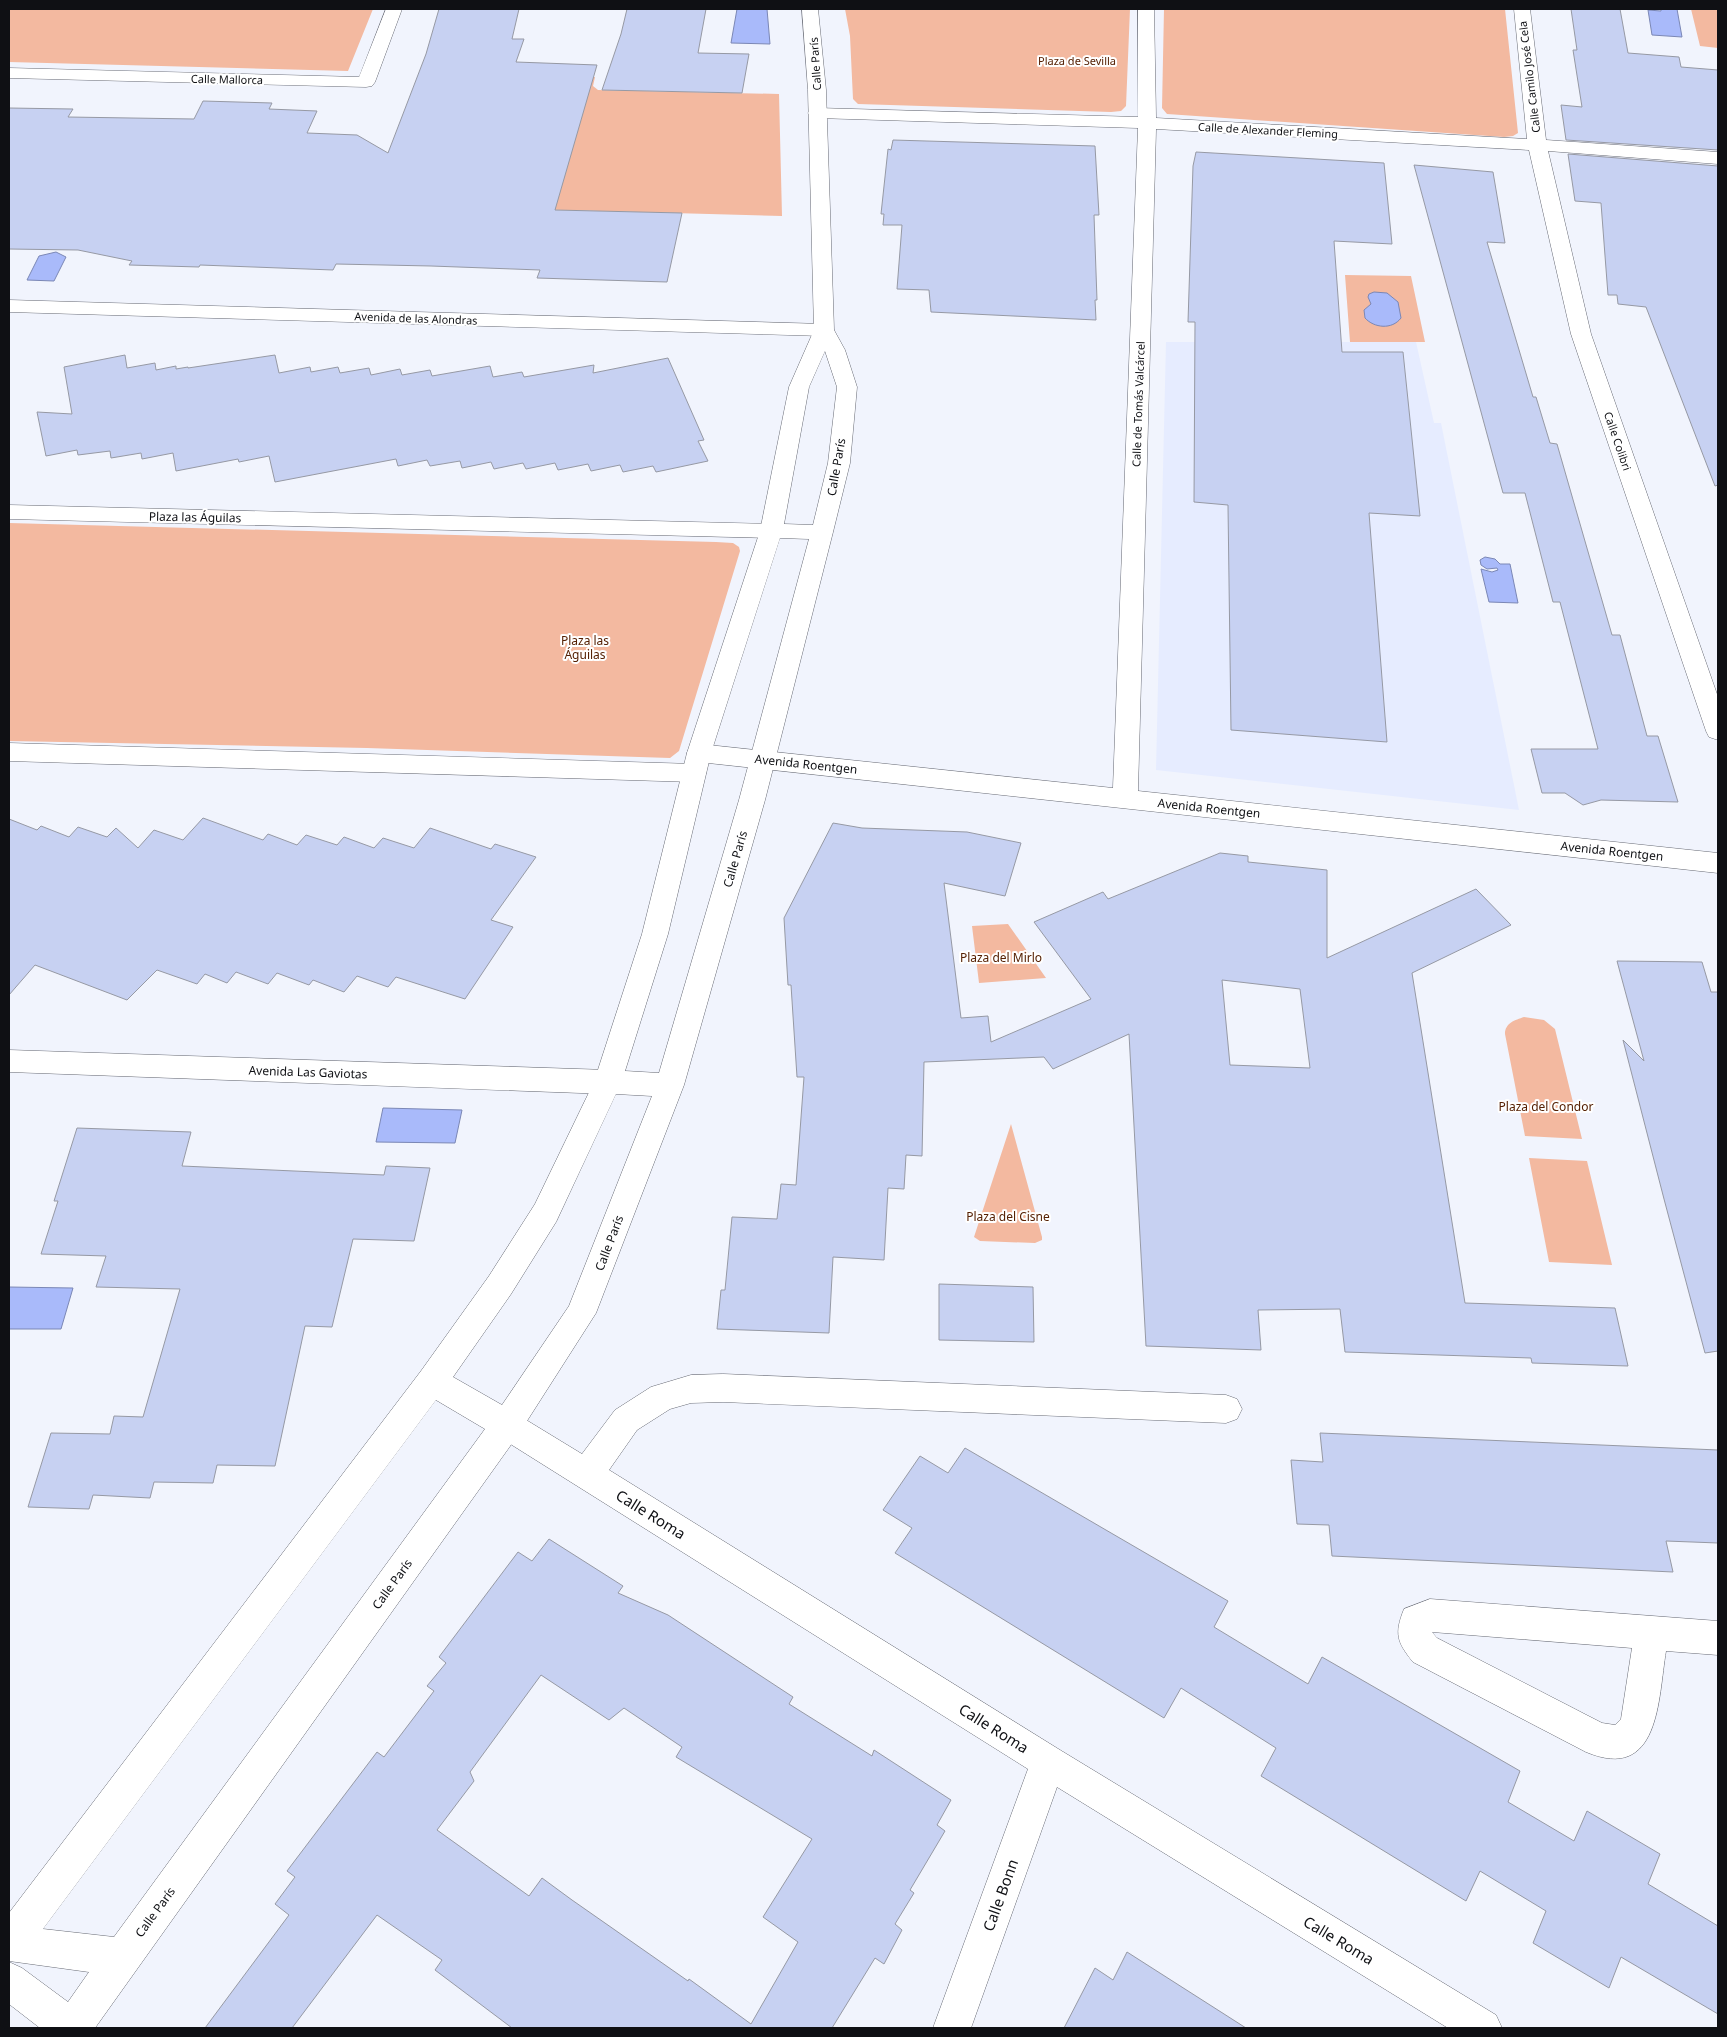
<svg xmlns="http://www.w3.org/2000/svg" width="1727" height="2037" font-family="'Noto Sans',sans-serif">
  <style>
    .built { fill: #e6ecff }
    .green { fill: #f3b9a0 }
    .water { fill: #a9bafa; stroke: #7b87b5 }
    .building { fill: #c7d1f2; stroke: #9699a4; fill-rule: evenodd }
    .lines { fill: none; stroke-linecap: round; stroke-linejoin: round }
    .minor-casing { stroke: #686b75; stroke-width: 1 }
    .major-casing { stroke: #686b75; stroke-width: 1 }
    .minor { fill: #fff; fill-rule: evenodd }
    .major { fill: #fff; fill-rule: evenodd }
    .labels { text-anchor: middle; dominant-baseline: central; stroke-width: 4; stroke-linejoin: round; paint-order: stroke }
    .far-park-label { font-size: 11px; fill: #552003; stroke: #fff }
    .far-street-label { font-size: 11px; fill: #0f1014; stroke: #fff }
    .street-label { font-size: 12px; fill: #0f1014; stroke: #fff }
    .park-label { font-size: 12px; fill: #552003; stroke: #fff }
    .near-street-label { font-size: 15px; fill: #0f1014; stroke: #fff }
  </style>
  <rect width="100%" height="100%" fill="#f1f4fd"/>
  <path class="built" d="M1166,342h250l18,81h7l78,387 -363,-40z"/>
  <path class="green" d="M9,9h364l-25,62 -339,-9z
    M845,9h285l-4,97 -5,5 -10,1 -253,-8 -5,-5 -3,-63z
    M1164,9h341l13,124 -5,3 -9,1 -337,-23 -5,-6z
    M1691,9h27v39l-18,-2z
    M517,75l78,2 -2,9 5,4 181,4 3,122 -256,-7z
    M1345,275l66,1 14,66h-75z
    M9,523l707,19 17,1 6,4 1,4 -61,200 -9,7 -303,-10 -358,-7z
    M1008,924l38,54 -67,5 -7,-57z
    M1524,1017l20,3 11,9 27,110 -57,-3 -20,-102c0,-11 10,-14 19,-17z
    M1011,1124l31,113v3l-7,3 -55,-2 -6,-4z
    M1529,1158l58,3 25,104 -63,-3z"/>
  <path class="water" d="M737,9h30l3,35 -39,-1z
    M1661,9h16l5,28 -30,-2 -4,-25 13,1z
    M56,252l10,5 -12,24 -27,-1 12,-24z
    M1374,292l13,1 11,9 3,16c-9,12 -27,10 -36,0l-1,-8 7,-6 -3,-7 1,-3z
    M1485,557l10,2 5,5h10l8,39 -29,-1 -8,-33 11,3 6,-2 -1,-2 -10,1 -6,-4 -1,-5z
    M383,1108l79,2 -7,33 -79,-1z
    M9,1287l64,1 -12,41h-52z"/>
  <path class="building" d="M439,9h80l-7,30h12l-8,23 81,3 -42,145 127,3 -15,69 -130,-4 3,-8 -109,-4 -95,-2 -3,6 -133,-5 -1,2 -70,-2 3,-4 -54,-11 -69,-1v-141l64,1 -5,8 126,2 9,-18 69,2 -3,6 48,2 -10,22 50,2 31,18 38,-99z
    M627,9h79l-8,44 51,1 -7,39 -140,-3 19,-56z
    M1571,9h49l8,44 51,4 2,10 37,3v80l-152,-10 -5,-35 21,2 -9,-57h4z
    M893,140l202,6 4,69h-5l3,85h-2l1,20 -165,-8 -2,-22 -32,-1 5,-64h-19l1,-11h-3l7,-65 3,1z
    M1196,152l188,11 8,81 -58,-3 8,111h61l17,164 -51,-3 18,229 -156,-12 -3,-225 -34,-3 1,-180h-7l5,-156z
    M1568,154l150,12v319l-3,1 -69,-179 -28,-3 -1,-9h-9l-7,-92 -26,-2z
    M1414,165l79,7 12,71 -18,-1 46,155h3l14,46 7,1 55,191h8l27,101h11l20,66 -77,-2 -18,5 -18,-12h-23l-11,-44h67l-38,-147h-7l-28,-109h-22z
    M125,355l2,13 28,-5 1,7 20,-4v3l12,-2v1l87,-13 4,18 31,-6 1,5 27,-5 2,6 29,-5 2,7 29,-6 2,6 28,-5 2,6 58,-10 3,11 29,-5 2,5 70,-12 -1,8 75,-15 36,82 -6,1 10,20 -52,11 -3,-6 -30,6 -3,-7 -29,6 -3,-7 -30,6 -3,-7 -29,6 -3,-6 -29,6 -3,-7 -29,6 -2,-7 -30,5 -3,-6 -29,6 -2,-7 -121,23 -6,-26 -30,6 -1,-3 -62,12 -3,-18 -31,6 -1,-6 -30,5 -1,-7 -32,4 -1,-5 -31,6 -9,-44 35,2 -8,-47z
    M203,818l60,22 5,-6 29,11 9,-10 31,10 7,-8 30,11 9,-10 31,10 16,-20 61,21 4,-5 41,13 -45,63 22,7 -48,72 -69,-22 -8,10 -31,-11 -13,16 -31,-12 -4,5 -32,-12 -9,11 -32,-12 -9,11 -22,-9 -8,10 -40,-14 -30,30 -92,-35 -26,30v-176l28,11 4,-4 28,11 9,-10 29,10 9,-9 22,20 16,-18 29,10z
    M833,823l29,5 105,4 54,11 -16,53 -61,-13 17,135 27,-2 3,26 100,-43 -57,-77 69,-30 5,7 112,-46 28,3v6l79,8v88l149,-69 35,36 -99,48 53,330 150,5 13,58 -96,-3 -1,-5 -186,-6 -5,-43 -82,1 3,40 -115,-4 -17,-312 -76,35 -9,-12 -120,5 -2,94 -16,-1 -2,34 -16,-1 -4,72 -51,-3 -4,76 -112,-4 4,-39h4l7,-73 45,2 4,-35 15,1 8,-108h-7l-6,-92h-3l-4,-67zM1222,980l78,9 10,79 -80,-3z
    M1617,961l85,1 9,30h7v359l-13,2 -41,-154 -41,-159 21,21z
    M77,1128l114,4 -9,34 202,9 2,-9 44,2 -16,73 -61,-2 -21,88 -27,-1 -30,140 -58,-1 -4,18 -59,-1 -4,16 -57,-3 -4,14 -61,-2 23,-74 59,1 4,-18 29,1 37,-128 -84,-2 10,-31 -65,-2 17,-53h-4z
    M939,1284l94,3 1,55 -95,-2z
    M1320,1433l398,17v93l-52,-2 7,31 -341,-16 -3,-31 -32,-1 -6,-64 32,2z
    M965,1448l263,153 -14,26 94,57 14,-27 198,114 -12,31 66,39 13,-30 73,43 -12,30 70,42v88l-97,-57 -12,31 -76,-45 13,-32 -66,-40 -14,30 -205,-125 15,-28 -95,-60 -17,30 -269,-165 17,-25 -29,-18 37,-54 28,17z
    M549,1539l74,47 -5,7 50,22 125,82 -4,7 83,52 2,-6 77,50 -14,25 8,6 -35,59 4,3 -19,31 7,6 -18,34 -9,-6 -43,70h-320l-77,-58 7,-10 -65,-45 -85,113h-87l84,-113 -14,-11 20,-27 -8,-6 90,-119 7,5 50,-66 -7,-5 19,-23 -7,-6 79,-105 14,9zM541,1675l68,45 15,-12 58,39 -6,10 136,82 -49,78 35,25 -47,82 -62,-45 -1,2 -116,-81 -30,-22 -13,18 -92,-66 37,-49 -4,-9z
    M1127,1952l119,76h-182l31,-60 18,12z"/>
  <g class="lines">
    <g class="minor-casing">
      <path id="minor" d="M386,9h16l-27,73 -3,4 -6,1 -357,-9v-10l350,9z
        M1138,9h16l2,109 371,21 -13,-130h16l16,131 172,12v12l-170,-13 43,183 127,363v43l-9,-3 -3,-6 -135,-397 -42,-184 -373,-21 -18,662 580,62v20l-1019,-111 -9,-3 -3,-6 3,-6 9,-3 414,44 25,-660 -321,-10 -6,-1 -3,-4 3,-4 6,-1 321,9z
        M9,300l815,24 7,2 3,4 -3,4 -7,2 -815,-24z
        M9,505l762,19 8,2 3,5 -3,5 -8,2 -762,-19z
        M9,743l685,21 9,3 3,6 -3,6 -9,3 -685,-21z
        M9,1050l599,20 10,4 4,8 -4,8 -10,4 -599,-22z
        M723,1374l503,21 11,4 5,10 -5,10 -11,4 -503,-21 -32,1 -21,6 -33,21 -28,40 451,280 436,265 6,13h-54l-391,-241 -86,241h-38l95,-259 -532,-334 -5,-10 5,-10 11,-5 11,5 64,39 33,-44 36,-23 40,-12z
        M1430,1599l288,22v34l-52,-4c-8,48 -6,132 -80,101l-173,-90c-16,-20 -19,-28 -9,-53zM1432,1632l200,16 -11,71 -6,6 -13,-2 -165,-85z"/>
    </g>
    <g class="major-casing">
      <path id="major" d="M802,9h16l8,81 8,240 11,20 12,37 -7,76 -17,69 -68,268 -81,285 -88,228 -78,122 -423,593h-55l-31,-24v-42l13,6 46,34 21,-30 -80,-11v-48l412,-542 68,-95 46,-72 59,-122 48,-148 45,-181 73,-222 29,-144 25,-57 -6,-240zM825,351l12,36 -9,76 -15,62 -29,-1 25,-137zM780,538l29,1 -70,261 -80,273 -34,-2 43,-137 43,-181zM616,1094l36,2 -83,210 -67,99 -49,-28 58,-83 45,-72zM436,1400l49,29 -371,508 -71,-8z"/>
    </g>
    <use href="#minor" class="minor"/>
    <use href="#major" class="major"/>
  </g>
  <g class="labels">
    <g class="far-park-label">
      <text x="1077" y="60">Plaza de Sevilla</text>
    </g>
    <g class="far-street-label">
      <text transform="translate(815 64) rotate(-94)">Calle París</text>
      <text transform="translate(1529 77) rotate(-97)">Calle Camilo José Cela</text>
      <text transform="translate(227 79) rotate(1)">Calle Mallorca</text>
      <text transform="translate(1268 130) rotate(3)">Calle de Alexander Fleming</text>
      <text transform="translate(416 318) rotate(2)">Avenida de las Alondras</text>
      <text transform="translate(1138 404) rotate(-88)">Calle de Tomás Valcárcel</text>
      <text transform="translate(1618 441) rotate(71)">Calle Colibri</text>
    </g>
    <g class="street-label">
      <text transform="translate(836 467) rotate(-80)">Calle París</text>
      <text transform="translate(195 517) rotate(1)">Plaza las Águilas</text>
      <text transform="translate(806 764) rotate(6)">Avenida Roentgen</text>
      <text transform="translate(1209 808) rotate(6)">Avenida Roentgen</text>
      <text transform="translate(1612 851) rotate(6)">Avenida Roentgen</text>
      <text transform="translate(735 859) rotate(-74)">Calle París</text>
      <text transform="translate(308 1072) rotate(2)">Avenida Las Gaviotas</text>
      <text transform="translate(609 1243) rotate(-69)">Calle París</text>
      <text transform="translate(392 1584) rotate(-54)">Calle París</text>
      <text transform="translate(155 1912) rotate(-54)">Calle París</text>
    </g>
    <g class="park-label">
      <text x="585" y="640">Plaza las<tspan x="585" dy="14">Águilas</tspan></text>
      <text x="1001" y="957">Plaza del Mirlo</text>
      <text x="1546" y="1106">Plaza del Condor</text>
      <text x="1008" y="1216">Plaza del Cisne</text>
    </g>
    <g class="near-street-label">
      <text transform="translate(651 1514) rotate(32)">Calle Roma</text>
      <text transform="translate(994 1728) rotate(32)">Calle Roma</text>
      <text transform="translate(1000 1895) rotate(-70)">Calle Bonn</text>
      <text transform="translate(1339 1940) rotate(31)">Calle Roma</text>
    </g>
  </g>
  <rect width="1727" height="2037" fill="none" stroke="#0f1014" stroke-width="20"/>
</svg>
